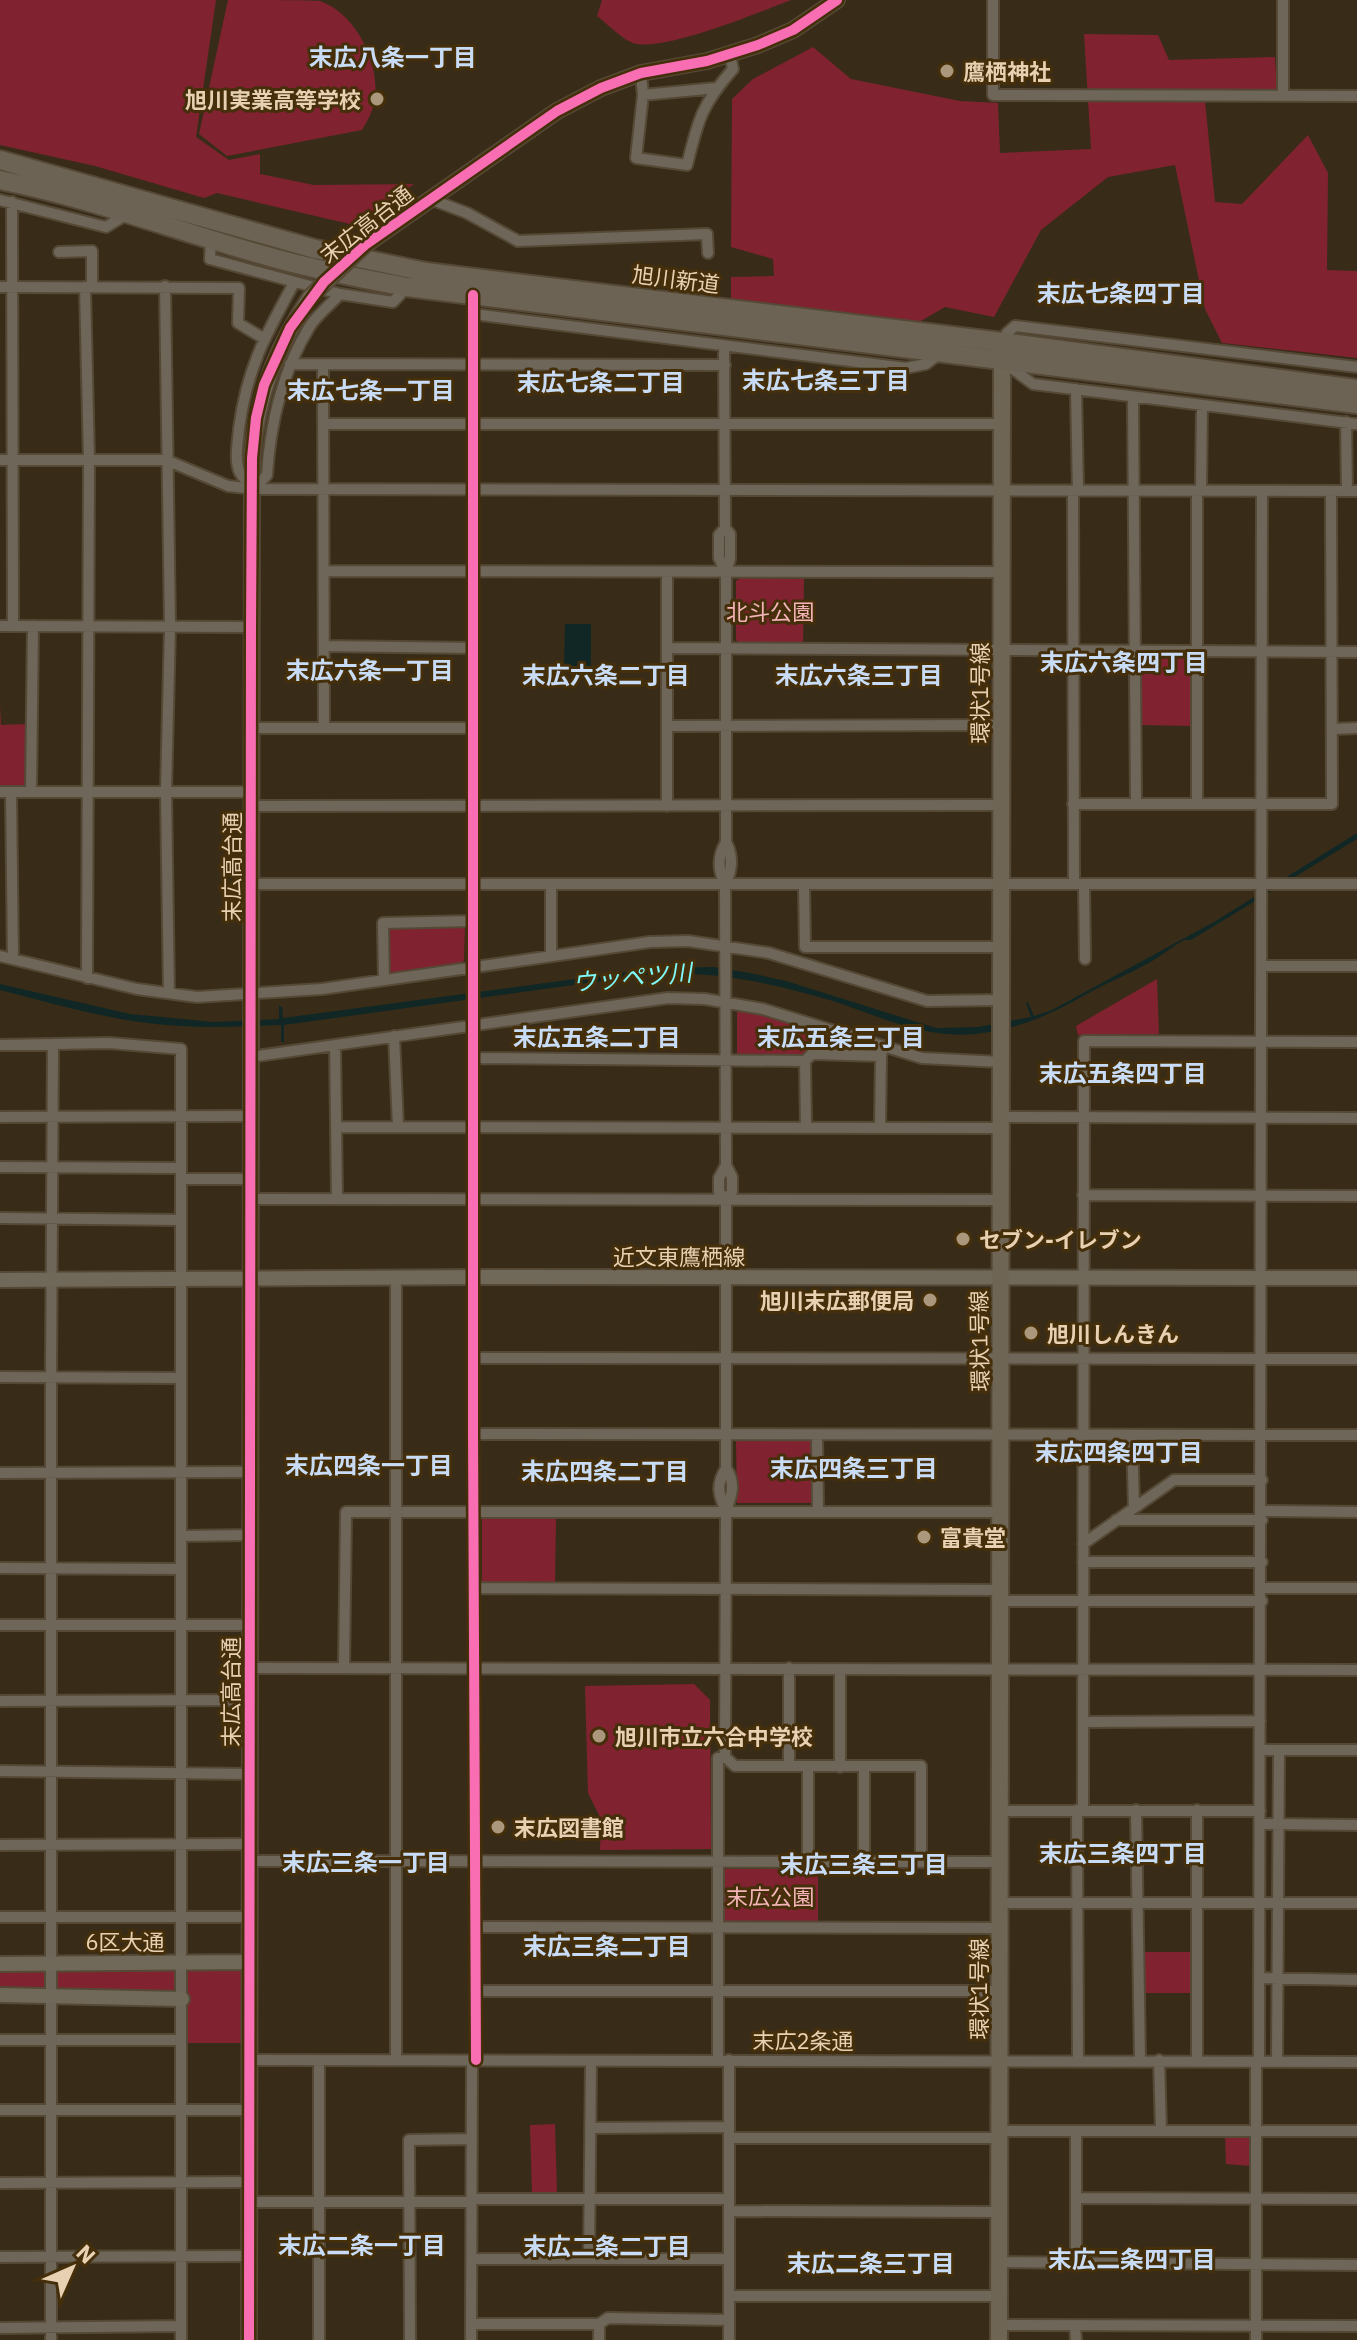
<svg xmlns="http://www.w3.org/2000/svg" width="1357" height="2340" font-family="'IBM Plex Sans','Noto Sans JP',sans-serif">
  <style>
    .green { fill: #802230 }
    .water { fill: #112725 }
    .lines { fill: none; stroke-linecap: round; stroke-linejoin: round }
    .street-casing { stroke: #554936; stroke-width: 14 }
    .secondary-casing { stroke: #554936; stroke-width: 18 }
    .primary-casing { stroke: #554936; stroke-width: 20 }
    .highway-casing { stroke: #554936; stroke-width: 22 }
    .street { stroke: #6e6659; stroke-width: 10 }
    .secondary { stroke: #706859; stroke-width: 14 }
    .primary { stroke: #6f6554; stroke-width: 16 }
    .highway { stroke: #6d6354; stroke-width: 18 }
    .secondary-bridge-casing { stroke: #554936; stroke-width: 18; stroke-linecap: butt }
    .secondary-bridge { stroke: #706859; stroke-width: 14 }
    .cycleway-casing { stroke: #452f0b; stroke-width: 15 }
    .cycleway { stroke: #f96db3; stroke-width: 10 }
    .poi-dot { fill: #aa977c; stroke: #452f0b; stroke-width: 3 }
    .labels { text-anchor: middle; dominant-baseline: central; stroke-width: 6; stroke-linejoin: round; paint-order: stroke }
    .poi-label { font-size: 22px; font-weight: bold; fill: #e8d1b2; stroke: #452f0b; text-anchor: start }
    .street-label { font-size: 22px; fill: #e8d1b2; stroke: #452f0b }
    .park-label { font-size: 22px; fill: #f4b4b8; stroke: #452f0b }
    .neighbourhood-label { font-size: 24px; font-weight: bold; fill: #c9dcf5; stroke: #452f0b }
    .water-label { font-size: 24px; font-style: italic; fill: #7efafa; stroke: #452f0b }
  </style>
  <rect width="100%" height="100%" fill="#382c18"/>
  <path class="green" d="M0,0h216l-20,137 33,23 31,-6v20l54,11 100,-1 -60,41 -137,-32 -13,5 -109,-32 -95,-21z
    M228,0c20,0 76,0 92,1 37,13 62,65 54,102 -2,10 -7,19 -12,27l-135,26 -28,-22z
    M602,0h189c-34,13 -120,49 -154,44 -13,-2 -29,-20 -40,-28z
    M1084,34l74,1 11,25 106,-3 2,34h-73l11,111 27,2 66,-69 20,38 -1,97 30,1v87l-135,-15 -17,-34 -30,-144 -67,12 -67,53 -47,87 -49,-10 -26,15 -188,-21v-24l43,-1 -1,-17 -42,-12 1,-148 21,-20 60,-32 38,32 109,22 38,2 2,50 91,-4z
    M740,578l64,1 -1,65h-63l-4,-4v-59z
    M1187,658l5,4v64l-50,-1v-63l3,-3z
    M0,706l1,19 24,-1 1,58 -4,5h-22z
    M392,925l73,1 -1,34 -3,5 -71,9 -1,-46z
    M1157,979l2,55 -81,1 -2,-9z
    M737,1008l28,6 111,33 -1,5 -62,-4 -16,10 -60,-2z
    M736,1441h79v62h-78z
    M482,1518h74l-1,66 -73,-1z
    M694,1684l16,16 1,149 -111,1 1,-31 -13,-26 -3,-107z
    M723,1869h95v53l-95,1z
    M1142,1952h48v41h-48z
    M249,1962v81h-63l1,-43 -187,-5v-31z
    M555,2124l2,70 -25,1 -2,-70z
    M1225,2135h27l-1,31 -25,-2z"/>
  <path class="water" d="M565,624h26v46h-27z
    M1357,833v6l-166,101h-7c-12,7 -23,16 -35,23 -22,12 -45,21 -66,33 -35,20 -68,34 -108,38 -49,5 -97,-18 -142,-33 -60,-18 -117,-30 -180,-27l-369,51v17h-3v-17c-48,2 -95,4 -142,-3 -47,-7 -93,-20 -139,-32v-6l130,30 84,8 65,-3v-13l3,1 1,11 375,-50 55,-1 37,6 36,8 150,47 42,-1 53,-10 -5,-14 2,-1 6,14 18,-6 162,-88z"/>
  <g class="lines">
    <g class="street-casing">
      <path id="street" d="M993,0v95l364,1
        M641,73l2,22 -7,63 51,7c11,-45 15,-61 46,-96l-3,-14
        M643,95l73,-7
        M1283,96v-96
        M430,199l37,14 51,28 189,-7 1,19
        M0,200l106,27 21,-13
        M12,202l1,424
        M211,238l-1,21 130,35 53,8 14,-15
        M59,252l33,-1v36
        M165,286l5,340 -4,166 3,201
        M0,287l239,1 -1,35 25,15
        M85,287l4,173 -2,518
        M473,295v1139l3,626
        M473,314l433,54 20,-4 13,-10
        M1002,342l5,-9 8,-7 342,41
        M724,346l1,182 -6,7v23l7,14
        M290,364l435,1
        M1006,364l27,20 324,40
        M323,365l1,362
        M1076,389l2,102
        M1133,397l3,407
        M1346,422l1,69
        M324,424h676
        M0,460h166l62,26 26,3 1103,2
        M252,488c-3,-5 -9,-10 -12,-15 -6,-13 -2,-30 -1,-44 8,-61 26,-93 55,-146
        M254,489l13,-14c3,-51 16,-106 43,-149 8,-12 21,-22 30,-32
        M1073,491l1,393
        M1197,491v313
        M1201,491l1,-86
        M725,528l5,6v25l-4,13v270c8,15 6,29 -1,43 -7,-15 -8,-28 1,-43
        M324,571l677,1
        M667,572v234
        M0,626l251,1
        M324,646l149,2
        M667,648l690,4
        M667,726l334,-1
        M251,728h222
        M1333,729l24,-1
        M31,791l2,-165
        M0,792h251
        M11,792l2,167
        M1073,804h259l-1,-313
        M251,806l750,-1
        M251,884h1106
        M1084,884l1,75
        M725,885l1,280 6,12v15l-6,8
        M804,885l1,62h195
        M0,956l137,33 60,8 125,-8 328,-47 38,-1 81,12 158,48 73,-1
        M551,956v-72
        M1261,966h96
        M384,980l-1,-57 90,-2
        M394,1036l4,90
        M0,1045l109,-2 72,6v1291
        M335,1045l2,153
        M250,1057l418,-59 37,1 58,10 159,49 78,4
        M474,1058l331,3
        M0,1117l250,-1
        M1000,1117l357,1
        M336,1127l664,1
        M806,1128l-1,-67 7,-7 69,2 2,-10
        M880,1128l1,-72
        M0,1167l181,1
        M181,1179h70
        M1083,1195l274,1
        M251,1199l749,1
        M0,1218l181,2
        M474,1358l883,1
        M0,1377l180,1
        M473,1434l884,1
        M817,1435l1,76
        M1132,1435l2,72
        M726,1468c10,15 6,27 0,43l-1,246 10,9h186v95
        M0,1473l250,-1
        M726,1511c-8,-17 -10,-26 0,-43v-268l-7,-8v-14l7,-13
        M1262,1511l95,1
        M1116,1520h146
        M181,1536l69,-1
        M1083,1544l91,-64h88
        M1083,1562h179
        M0,1568l181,1
        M474,1588l528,2
        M1262,1588h95
        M1001,1601h261
        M0,1625h250
        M250,1668l1107,2
        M344,1668l2,-156h655
        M789,1668v98
        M840,1669v98
        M0,1701l251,-1
        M1084,1722l176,-1
        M1260,1750h97
        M864,1767v93
        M0,1771l249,3
        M1077,1810l1,251
        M1083,1810l1,-769 273,1
        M1136,1810l4,250
        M1197,1810v250
        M1000,1811h260
        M1260,1824l97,1
        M0,1845l250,-1
        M250,1861l751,1
        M808,1861v-94
        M1001,1903h356
        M0,1917h249
        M477,1927l523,1
        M1259,1978l98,2
        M476,1991h524
        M0,2040h180
        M249,2060l1108,2
        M396,2060v-782
        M718,2060v-302l7,-1
        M1159,2060l2,70
        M319,2061v279
        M1256,2061v279
        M1259,2061l3,-1570
        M1277,2061l2,-311
        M0,2110h249
        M590,2128l139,-1
        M1000,2131h357
        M1076,2131v133
        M729,2138h271
        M0,2183l249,-1
        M1076,2198l281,1
        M473,2199h256
        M249,2202h223
        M729,2211l271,1
        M0,2257l249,-1
        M472,2259h257
        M589,2259l2,-198
        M999,2262l358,3
        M729,2296h270
        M472,2324h127
        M999,2325l358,1
        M1075,2326l1,14
        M0,2328l181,-2
        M51,2340v-963l2,-333
        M410,2340l-1,-200 63,-1
        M471,2340l1,-280
        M599,2340v-16l9,-6 121,2
        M729,2340v-280"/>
    </g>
    <g class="secondary-casing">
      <path id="secondary" d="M365,245l192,-134 44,-23 40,-15 66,-12 51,-16 35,-15 44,-30
        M0,1280l484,-3 873,1
        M0,1964l249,-2
        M0,1995l182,4
        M249,2340l3,-1882c6,-64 23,-108 58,-161"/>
    </g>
    <g class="primary-casing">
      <path id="primary" d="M999,2340l3,-1990"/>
    </g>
    <g class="highway-casing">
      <path id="highway" d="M0,160l315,89 111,23 576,70 355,47
        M0,180c96,19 187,55 281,80 42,11 83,19 126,27l950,117"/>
    </g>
    <use href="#street" class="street"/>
    <use href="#secondary" class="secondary"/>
    <use href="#primary" class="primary"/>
    <use href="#highway" class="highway"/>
    <g class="secondary-bridge-casing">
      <path id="secondary-bridge" d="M310,297l55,-52"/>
    </g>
    <use href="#secondary-bridge" class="secondary-bridge"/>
    <g class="cycleway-casing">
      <path id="cycleway" d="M473,295v1139l3,626
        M249,2340l2,-1713 1,-169 4,-40 8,-33 26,-57 34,-46 41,-37 192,-134 44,-23 40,-15 66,-12 51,-16 35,-15 44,-30"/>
    </g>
    <use href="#cycleway" class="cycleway"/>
  </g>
  <g class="poi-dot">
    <circle cx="947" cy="71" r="8"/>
    <circle cx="377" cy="99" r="8"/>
    <circle cx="963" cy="1239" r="8"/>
    <circle cx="930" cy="1300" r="8"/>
    <circle cx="1031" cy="1333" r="8"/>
    <circle cx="924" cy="1537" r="8"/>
    <circle cx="599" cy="1736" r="8"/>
    <circle cx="498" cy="1827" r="8"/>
  </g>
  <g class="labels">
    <g class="poi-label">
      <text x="963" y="71">鷹栖神社</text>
      <text x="361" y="99" text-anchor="end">旭川実業高等学校</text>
      <text x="979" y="1239">セブン-イレブン</text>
      <text x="914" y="1300" text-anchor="end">旭川末広郵便局</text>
      <text x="1047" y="1333">旭川しんきん</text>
      <text x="940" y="1537">富貴堂</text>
      <text x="615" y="1736">旭川市立六合中学校</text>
      <text x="514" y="1827">末広図書館</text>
    </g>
    <g class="street-label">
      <text transform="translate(366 224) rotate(-38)">末広高台通</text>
      <text transform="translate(676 279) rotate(7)">旭川新道</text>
      <text transform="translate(979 693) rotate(-90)">環状1号線</text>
      <text transform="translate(231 867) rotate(-90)">末広高台通</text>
      <text x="679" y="1256">近文東鷹栖線</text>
      <text transform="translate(979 1341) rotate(-91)">環状1号線</text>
      <text transform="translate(230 1692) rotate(-90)">末広高台通</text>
      <text x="125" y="1941">6区大通</text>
      <text transform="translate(978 1989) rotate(-90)">環状1号線</text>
      <text x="803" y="2040">末広2条通</text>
    </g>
    <g class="park-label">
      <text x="770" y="611">北斗公園</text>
      <text x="770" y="1896">末広公園</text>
    </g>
    <g class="neighbourhood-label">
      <text x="393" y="57">末広八条一丁目</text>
      <text x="1121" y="293">末広七条四丁目</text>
      <text x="826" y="380">末広七条三丁目</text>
      <text x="601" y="382">末広七条二丁目</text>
      <text x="371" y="390">末広七条一丁目</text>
      <text x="1124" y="662">末広六条四丁目</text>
      <text x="370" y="670">末広六条一丁目</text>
      <text x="606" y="675">末広六条二丁目</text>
      <text x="859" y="675">末広六条三丁目</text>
      <text x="597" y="1037">末広五条二丁目</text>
      <text x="841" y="1037">末広五条三丁目</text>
      <text x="1123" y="1073">末広五条四丁目</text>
      <text x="1119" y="1452">末広四条四丁目</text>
      <text x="369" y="1465">末広四条一丁目</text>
      <text x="854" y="1468">末広四条三丁目</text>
      <text x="605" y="1471">末広四条二丁目</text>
      <text x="1123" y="1853">末広三条四丁目</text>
      <text x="366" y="1862">末広三条一丁目</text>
      <text x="864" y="1864">末広三条三丁目</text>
      <text x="607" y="1946">末広三条二丁目</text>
      <text x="362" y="2245">末広二条一丁目</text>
      <text x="607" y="2246">末広二条二丁目</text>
      <text x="1132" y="2259">末広二条四丁目</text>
      <text x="871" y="2263">末広二条三丁目</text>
    </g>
    <g class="water-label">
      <text transform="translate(632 977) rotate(-5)">ウッペツ川</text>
    </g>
  </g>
  <g transform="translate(72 2268) rotate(45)" stroke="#452f0b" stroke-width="6" paint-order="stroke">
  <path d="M0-6L14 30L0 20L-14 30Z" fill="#e8d1b2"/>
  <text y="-12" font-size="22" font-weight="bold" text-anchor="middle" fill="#e8d1b2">N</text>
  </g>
</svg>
